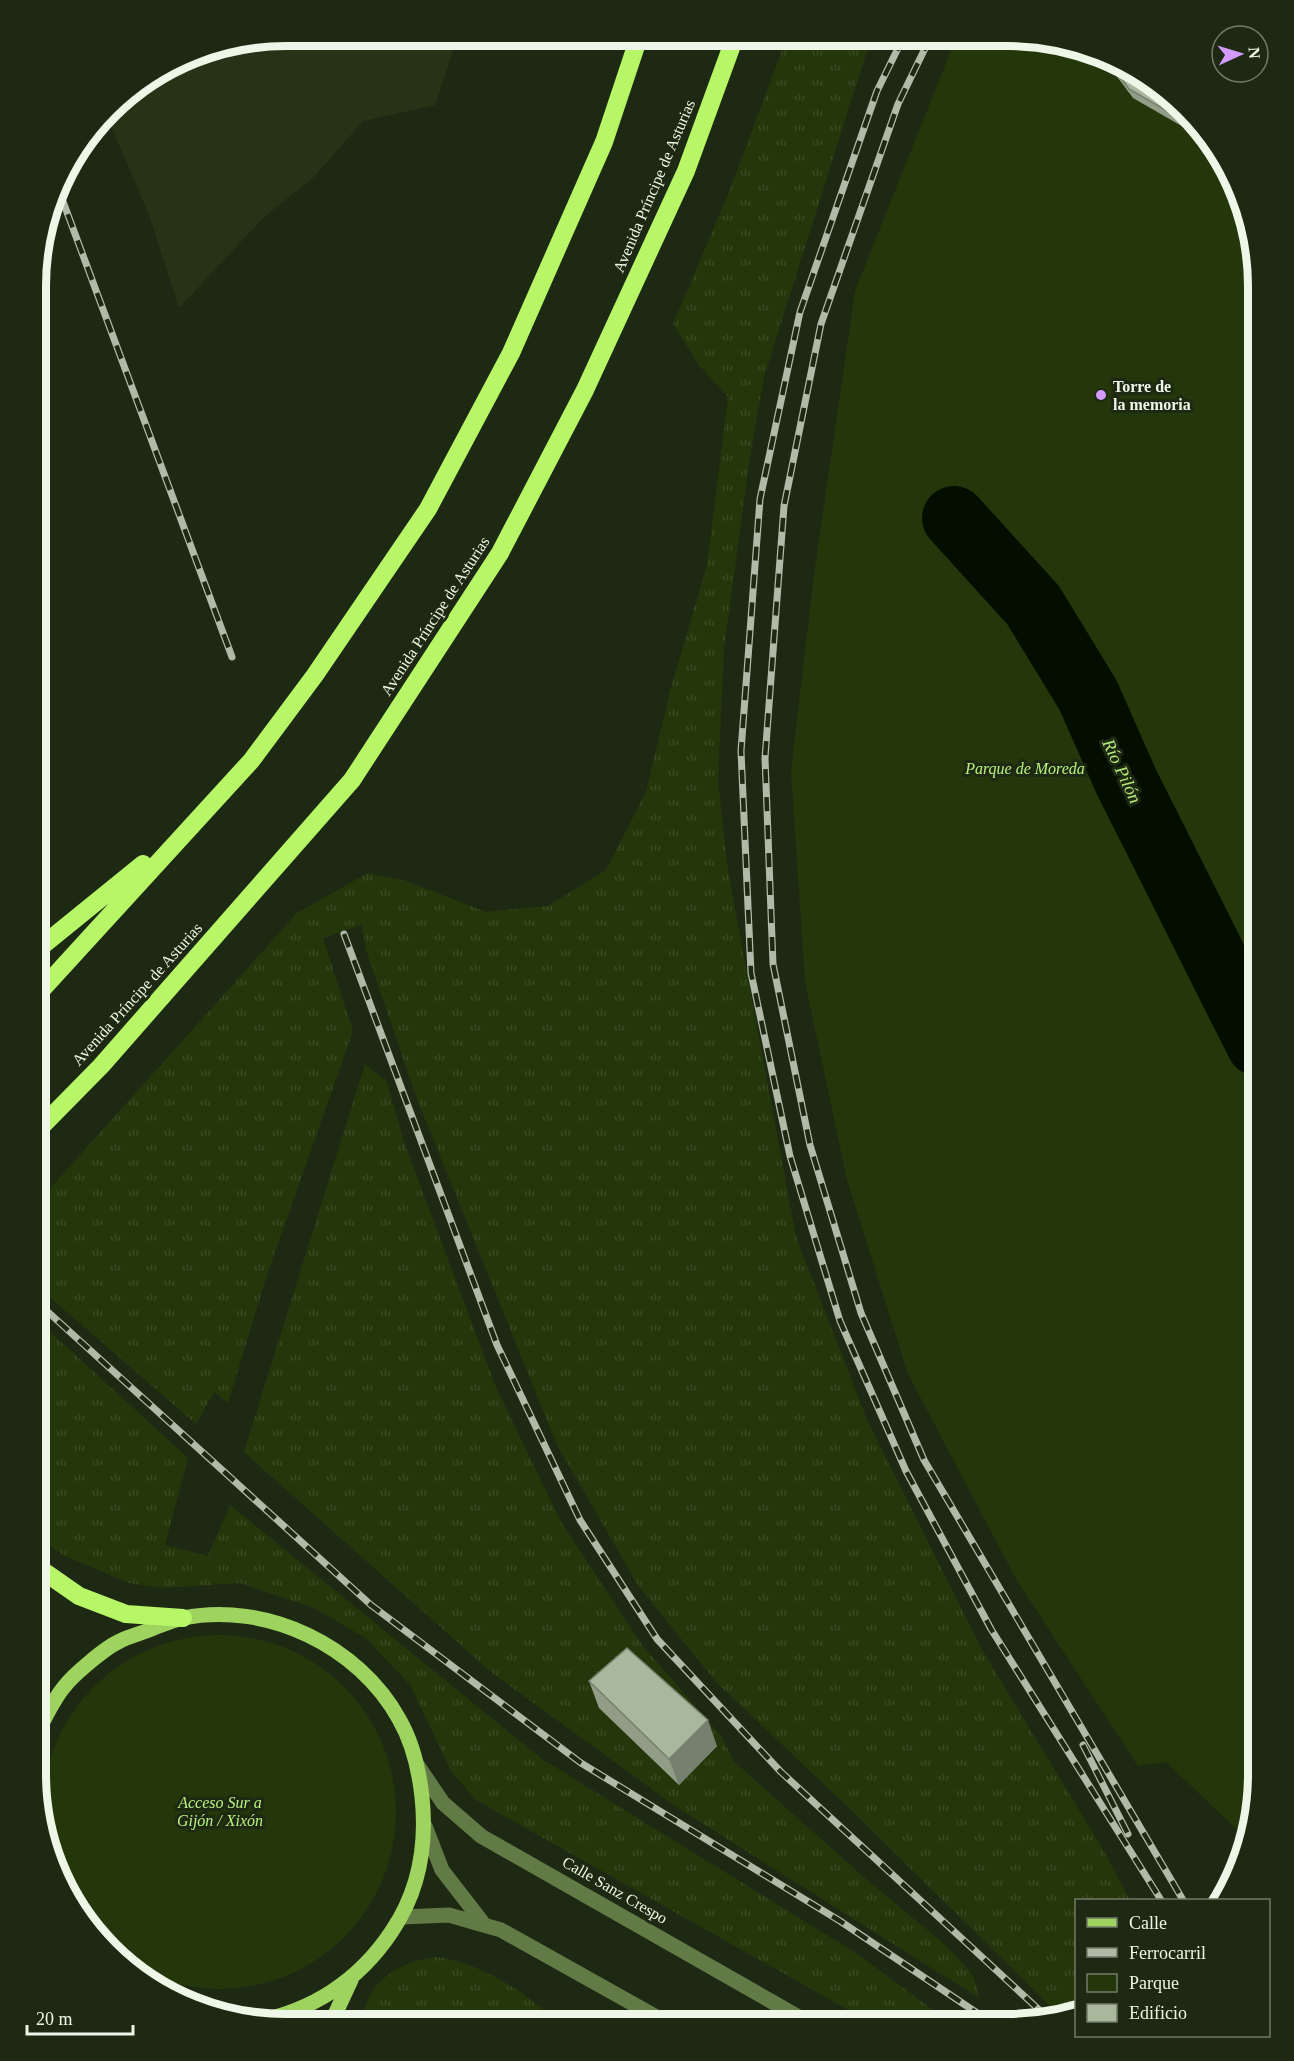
<svg xmlns="http://www.w3.org/2000/svg" width="1294" height="2061" font-family="Georgia,serif">
  <style>
    .built { fill: #263317 }
    .grass { fill: url(#grass-tufts) }
    .green { fill: #24370b }
    .lines { fill: none; stroke-linecap: round; stroke-linejoin: round }
    .river { stroke: #040e00; stroke-width: 64 }
    .minor { stroke: #627b46; stroke-width: 15 }
    .major { stroke: #9ed35f; stroke-width: 15 }
    .highway { stroke: #b6f667; stroke-width: 18 }
    .rail-casing { stroke: #b1baa9; stroke-width: 7 }
    .rail { stroke: #1e2913; stroke-width: 4.5; stroke-dasharray: 14; stroke-linecap: butt }
    .wall { fill: #919d87 }
    .shaded-wall { fill: #76806e }
    .building { fill: #a9b79d; stroke: #76806e; stroke-width: 1.5 }
    .poi-dot { fill: #d39cfc; stroke: #1e2913; stroke-width: 2 }
    .labels { text-anchor: middle; dominant-baseline: central; stroke-width: 6; stroke-linejoin: round; paint-order: stroke }
    .street-label { font-size: 16px; fill: #eef6e7; stroke: #1e2913 }
    .poi-label { font-size: 16px; font-weight: bold; fill: #eef6e7; stroke: #1e2913; text-anchor: start }
    .park-label { font-size: 16px; font-style: italic; fill: #bbf17e; stroke: #1e2913 }
    .water-label { font-size: 18px; font-style: italic; fill: #b4e977; stroke: #1e2913 }
    .rim { fill: none; stroke: #eef6e7; stroke-width: 8 }
  </style>
  <defs>
    <pattern id="grass-tufts" width="24" height="20" patternUnits="userSpaceOnUse" patternTransform="scale(1.5)"><rect width="24" height="20" fill="#24370b"/><path d="M3 7l-1-3M5 7V3M7 7l1-3M15 17l-1-3M17 17v-4M19 17l1-3" fill="none" stroke="#394b23"/></pattern>
  </defs>
  <rect width="100%" height="100%" fill="#1e2913"/>
  <path class="built" d="M287,36h171l-23,69 -72,16 -49,56 -49,39 -86,92 -30,-93 -42,-98 14,-19 70,-43z"/>
  <path class="grass" d="M787,37l84,1 -107,339 -15,87 -25,185 -6,132 10,90 68,366 72,185 113,226 124,205 25,47h-54v111l-17,4 -211,-208 -131,-124 -78,-96 -82,-142 -140,-346 -51,-149 -4,-25 -39,13 30,93 -86,244 -39,128 -14,-11 -18,32 -159,-138v-83l260,-290 71,-40 38,8 80,31 62,-6 58,-36 40,-78 24,-101 37,-126 21,-168 -29,-32 -26,-41 56,-132z
    M365,1064l22,18 17,60 91,243 66,137 82,124 78,90 12,23 -3,-1 136,121 78,65 24,25 6,9 5,20 -304,-192 -184,-134 -247,-220z
    M37,1320l151,138 -23,87 43,11 22,-51 312,254 317,196 94,70h-78l-399,-225 -25,-29 -40,-85 -45,-48 -52,-30 -74,-25 -79,5 -32,-5 -66,-28 -27,-20z
    M435,1957c41,3 95,37 123,67l-195,-1c1,-40 35,-61 72,-66z"/>
  <path class="green" d="M956,38h84l63,17 57,33 46,46 33,56 19,97 -1,1504 -11,47 -80,-76 -28,4 -122,-187 -108,-205 -61,-194 -42,-198 -14,-211 23,-197 41,-283z
    M42 1812a177 177 0 1 1 354 0a177 177 0 1 1-354 0Z"/>
  <g class="lines">
    <path class="river" d="M954,518l79,87 55,90 38,86 132,263"/>
    <path class="minor" d="M317,36l2,4 2,-4
      M418,1766l25,37 38,33 330,188
      M425,1826l17,44 41,53
      M402,1917l47,-2 52,15 168,94"/>
    <path class="major" d="M36,1734c9,-15 17,-34 28,-47 9,-12 42,-40 56,-46 9,-5 20,-7 29,-11 11,-4 23,-10 34,-12 83,-17 176,28 216,101 14,24 20,51 23,78 5,47 -3,94 -30,134 -33,50 -81,81 -139,91
      M331,2023l20,-43"/>
    <path class="highway" d="M37,950l106,-86
      M37,995l214,-234 64,-86 113,-166 83,-156 93,-211 35,-105
      M37,1131l64,-65 251,-286 148,-227 85,-163 101,-219 49,-134
      M36,1566l43,30 47,18 57,4"/>
    <g class="rail-casing">
      <path id="rail" d="M903,38l-26,53 -77,221 -40,187 -19,252 10,222 39,183 50,165 66,150 85,158 170,271
        M930,38l-32,66 -77,220 -37,182 -19,252 8,206 37,181 51,168 63,147 259,440
        M58,188l174,469
        M344,934l153,411 83,175 77,119 124,133 266,245
        M37,1302l334,303 210,158 259,158 155,104
        M1083,1745l45,89"/>
    </g>
    <use href="#rail" class="rail"/>
  </g>
  <path class="wall" d="M1100,54l3,1 57,33 43,43 -18,-3 -52,-30z
    M589,1681l128,65 -38,39 -80,-77z"/>
  <path class="shaded-wall" d="M708,1720l9,26 -38,39 -10,-26z"/>
  <path class="building" d="M1105,56l55,32 33,33 -12,-2 -52,-30z
    M627,1648l81,72 -39,39 -80,-78z"/>
  <circle class="poi-dot" cx="1101" cy="395" r="6"/>
  <g class="labels">
    <g class="street-label">
      <text transform="translate(654 186) rotate(-67)">Avenida Príncipe de Asturias</text>
      <text transform="translate(435 616) rotate(-57)">Avenida Príncipe de Asturias</text>
      <text transform="translate(137 994) rotate(-48)">Avenida Príncipe de Asturias</text>
      <text transform="translate(615 1890) rotate(30)">Calle Sanz Crespo</text>
    </g>
    <g class="poi-label">
      <text x="1113" y="386">Torre de<tspan x="1113" dy="18">la memoria</tspan></text>
    </g>
    <g class="park-label">
      <text x="1025" y="768">Parque de Moreda</text>
      <text x="220" y="1802">Acceso Sur a<tspan x="220" dy="18">Gijón / Xixón</tspan></text>
    </g>
    <g class="water-label">
      <text transform="translate(1122 771) rotate(65)">Río Pilón</text>
    </g>
  </g>
  <path d="M0 0H1294V2061H0ZM286 46H1008A240 240 0 0 1 1248 286V1774A240 240 0 0 1 1008 2014H286A240 240 0 0 1 46 1774V286A240 240 0 0 1 286 46Z" fill="#1e2913" fill-rule="evenodd"/>
  <path class="rim" d="M286 46H1008A240 240 0 0 1 1248 286V1774A240 240 0 0 1 1008 2014H286A240 240 0 0 1 46 1774V286A240 240 0 0 1 286 46Z"/>
  <rect x="1075" y="1899" width="195" height="138" fill="#1e2913" stroke="#717b68" stroke-width="1.5"/>
  <rect x="1087" y="1918" width="30" height="9" fill="#9ed35f" stroke="#717b68" stroke-width="1.5"/>
  <text x="1129" y="1929" font-size="18" fill="#eef6e7">Calle</text>
  <rect x="1087" y="1948" width="30" height="9" fill="#b1baa9" stroke="#717b68" stroke-width="1.5"/>
  <text x="1129" y="1959" font-size="18" fill="#eef6e7">Ferrocarril</text>
  <rect x="1087" y="1974" width="30" height="18" fill="#24370b" stroke="#717b68" stroke-width="1.5"/>
  <text x="1129" y="1989" font-size="18" fill="#eef6e7">Parque</text>
  <rect x="1087" y="2004" width="30" height="18" fill="#a9b79d" stroke="#717b68" stroke-width="1.5"/>
  <text x="1129" y="2019" font-size="18" fill="#eef6e7">Edificio</text>
  <g transform="translate(1240 54) rotate(86)"><circle r="28" fill="#1e2913" stroke="#717b68" stroke-width="1.5"/>
  <path d="M0-4.5L10 22L0 15L-10 22Z" fill="#d39cfc"/>
  <text y="-9" font-size="16" font-weight="bold" text-anchor="middle" fill="#eef6e7">N</text>
  </g>
  <path d="M27 2025v9h106v-9" fill="none" stroke="#eef6e7" stroke-width="3"/>
  <text x="36" y="2025" font-size="18" fill="#eef6e7" stroke="#1e2913" stroke-width="4.5" paint-order="stroke">20 m</text>
</svg>
